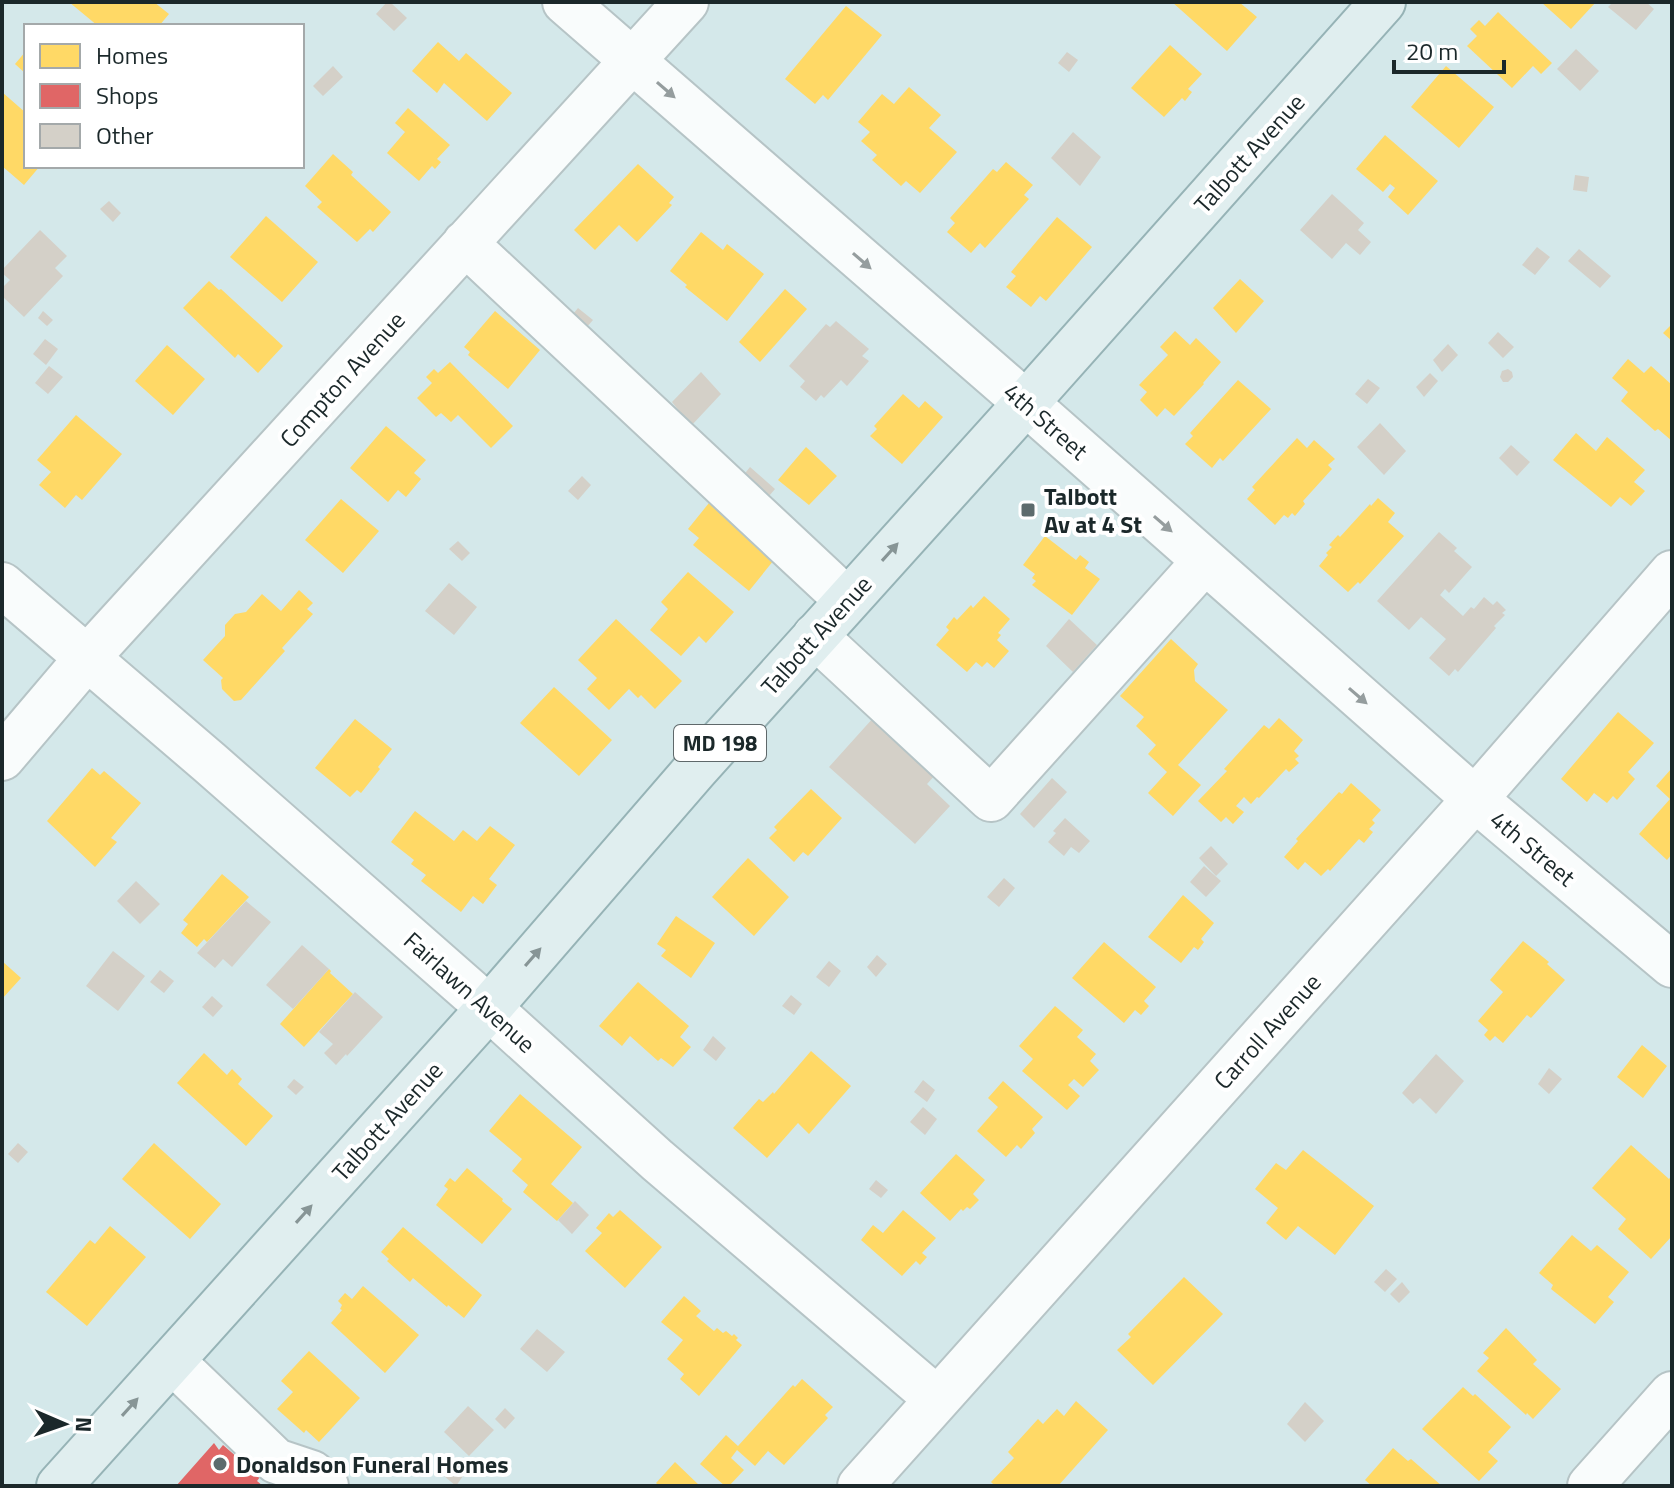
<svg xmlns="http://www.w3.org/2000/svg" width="1674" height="1488" font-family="'Titillium Web',sans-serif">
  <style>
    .homes { fill: #ffd966 }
    .shops { fill: #e06666 }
    .building { fill: #d4d0c8 }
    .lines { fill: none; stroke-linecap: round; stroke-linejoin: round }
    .minor-casing { stroke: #b6c4c6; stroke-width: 48 }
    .major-casing { stroke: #96b3b6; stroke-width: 48 }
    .minor { stroke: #f9fcfc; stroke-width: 44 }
    .major { stroke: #e0eeef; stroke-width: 44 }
    .oneway { fill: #959d9e }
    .oneway2 { fill: #879596 }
    .poi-dot { fill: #5c6b6d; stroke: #fff; stroke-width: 3 }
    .labels { text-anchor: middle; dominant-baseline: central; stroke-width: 8; stroke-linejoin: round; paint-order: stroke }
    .shield { fill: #fff; stroke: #5f686a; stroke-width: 2 }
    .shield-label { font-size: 22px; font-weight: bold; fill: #1b282a }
    .street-label { font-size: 24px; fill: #1b282a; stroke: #fff }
    .poi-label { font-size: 24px; font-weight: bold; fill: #1b282a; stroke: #fff; text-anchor: start }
  </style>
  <rect width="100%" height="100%" fill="#d4e8ea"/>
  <path class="homes" d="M69,2h85l15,12 -10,12h-61z
    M1172,2h67l18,15 -30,34z
    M1541,2h55l-25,27z
    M846,6l36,29 -54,65 -5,-5 -8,9 -30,-25z
    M1498,12l54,51 -11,11 -8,-8 -21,22 -45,-42 10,-10 -7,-7 9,-9 6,6z
    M438,42l21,19 7,-8 46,40 -25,28 -43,-38 -7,10 -25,-22z
    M1170,45l32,29 -14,15 4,3 -7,9 -3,-3 -18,19 -33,-29z
    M26,51v23l-11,-10z
    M1446,66l48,41 -35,41 -48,-41z
    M909,87l32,28 -12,13 28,24 -37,41 -14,-12 -5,5 -29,-26 5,-5 -16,-14 9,-9 -12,-10 24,-28 12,10z
    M2,92l24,21v53h14l-16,19 -22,-19z
    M408,108l42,37 -13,14 4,3 -6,7 -3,-3 -13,15 -32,-28 18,-21 -10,-9z
    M1385,135l53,46 -30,34 -20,-18 7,-9 -5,-4 -7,8 -27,-23z
    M333,154l20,18 -2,3 40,37 -18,20 -3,-3 -13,13 -40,-35 5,-5 -17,-16z
    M1006,162l27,23 -9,10 5,4 -44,49 -5,-5 -9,10 -24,-21 8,-9 -5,-5 43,-49 4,3z
    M638,164l36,33 -5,6 3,2 -35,37 -18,-17 -24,25 -21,-20z
    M266,216l52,46 -36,40 -52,-45z
    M1057,217l35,30 -46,54 -6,-5 -9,11 -25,-20 10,-11 -5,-4z
    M701,232l22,18 4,-6 37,30 -37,47 -42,-34 2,-2 -17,-14z
    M1240,279l24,22 -28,32 -23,-25z
    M209,281l10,9 2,-1 62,57 -25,27 -20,-19 -3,4 -52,-50z
    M785,289l22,20 -47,53 -21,-20z
    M495,311l45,39 -32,39 -40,-34 2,-3 -6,-5z
    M1672,324v17l-9,-8z
    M1175,331l15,14 6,-7 25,24 -18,21 1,1 -30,32 -9,-8 -8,9 -17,-17 7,-8 -8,-7 29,-30 -8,-8z
    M167,345l38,34 -32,36 -38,-34z
    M1628,359l16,14 7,-7 21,19v56l-14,-12 -3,2 -34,-30 7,-9 -16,-14z
    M450,362l63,64 -22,22 -33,-33 -7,7 -10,-9 -5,4 -19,-19 15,-15 -6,-6 8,-8 4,4z
    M1238,380l33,29 -48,52 -3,-3 -8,10 -27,-24 8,-8 -3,-3z
    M903,394l16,14 6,-7 18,16 -41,47 -32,-28 7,-7 -3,-3z
    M76,415l46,39 -40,46 -6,-5 -11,13 -26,-23 12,-13 -14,-12z
    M386,426l40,34 -12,13 7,6 -15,18 -8,-7 -10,12 -38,-34z
    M1576,433l20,18 11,-14 38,33 -11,12 11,9 -14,15 -11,-9 -9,10 -58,-47z
    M1297,438l10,10 7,-8 21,19 -7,6 4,4 -29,32 2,3 -10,12 -3,-3 -4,5 -4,-3 -9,10 -28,-26 8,-9 -3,-3z
    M806,447l31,29 -28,29 -31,-25z
    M713,498l65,57 -29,36 -56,-46 6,-7 -11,-9z
    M1378,498l17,15 -7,9 16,14 -44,48 -2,-2 -10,10 -29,-26 9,-11 -2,-2 6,-6 -3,-2 9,-10 2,2 30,-33 1,2z
    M341,499l38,32 -36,42 -38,-33z
    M1045,536l31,24 4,-5 9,7 -4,6 15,11 -28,36 -40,-30 4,-4 -4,-3 3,-4 -12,-9z
    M688,572l46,40 -28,31 -7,-7 -18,20 -31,-26 18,-21 -7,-7z
    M299,590l14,13 -6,6 6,5 -31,34 3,3 -44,49 -7,1 -12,-12 -1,-9 2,-2 -20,-18 22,-24v-11l10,-11 11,-2 16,-18 19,17z
    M984,596l26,23 -12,14 3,2 -4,5 12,11 -15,17 -7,-6 -5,5 -6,-5 -9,10 -31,-27 13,-15 -3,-3 8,-10 3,3 14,-15 2,3z
    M616,619l66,62 -27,28 -14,-14 -3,3 -9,-9 -20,21 -22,-21 10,-11 -19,-18z
    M1171,639l27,25 -4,6 1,11 33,29 -50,55 23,20 -28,31 -25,-23 19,-21 -19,-18 8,-9 -20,-19 8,-9 -24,-21z
    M554,687l58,53 -33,36 -59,-53z
    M1618,712l36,31 -26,29 7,7 -18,21 -4,-4 -6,7 -13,-10 -7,9 -26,-23z
    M1279,718l24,22 -9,11 5,5 -4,3 4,4 -10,9 -3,-3 -27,29 -2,-1 -6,7 -7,-7 -8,9 8,6 -11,12 -7,-7 -5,5 -23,-21 29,-30 -3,-2 40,-44 5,4z
    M355,719l37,30 -14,18 2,2 -19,24 -4,-3 -7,7 -35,-29z
    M92,768l8,7 4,-4 37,32 -30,35 6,4 -22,25 -48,-46z
    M1672,768v86l-5,6 -28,-26 31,-35 -14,-13z
    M1351,783l30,27 -9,10 3,3 -6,6 4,3 -9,11 -5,-4 -29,32 -2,-2 -7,7 -16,-14 -7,8 -14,-13 14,-16 -2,-2 43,-47 3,2z
    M811,789l31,29 -34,38 -5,-4 -9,10 -25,-24 8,-8 -3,-3z
    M415,811l39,30 9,-11 14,11 13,-15 25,19 -26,34 8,6 -14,19 -10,-8 -12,16 -40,-31 5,-6 -15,-11 3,-4 -23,-18z
    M748,858l41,39 -35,39 -42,-39z
    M222,874l27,23 -42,45 -3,-3 -7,8 -16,-14 7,-9 -5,-4z
    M1183,895l31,28 -13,16 3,3 -6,8 -4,-3 -13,16 -33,-26z
    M676,916l39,27 -24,35 -30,-22 5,-6 -9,-6z
    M1523,941l26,21 -2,2 18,16 -34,38 -4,-3 -24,28 -8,-7 -5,5 -6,-6 4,-5 -10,-9 25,-29 -13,-12z
    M1104,942l52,45 -12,14 5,5 -8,9 -6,-5 -11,13 -52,-45z
    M2,961l19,17 -19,21z
    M329,969l2,2 -1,2 23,21 -49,53 -24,-23z
    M638,982l51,44 -9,11 11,10 -18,20 -12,-9 -3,3 -28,-25 -8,10 -23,-20z
    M1055,1006l28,24 -6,7 19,17 -6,7 9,9 -16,17 -9,-8 -6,6 12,11 -13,14 -45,-39 11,-12 -14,-13z
    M1642,1045l25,21 -24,32 -26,-21z
    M811,1051l40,35 -42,48 -11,-11 -31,35 -34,-30 26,-29 4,3 10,-10 1,2z
    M204,1053l23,22 5,-6 10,10 -4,5 35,32 -27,30 -69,-63z
    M1003,1081l40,36 -11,12 3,4 -14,16 -4,-4 -11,12 -29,-26 21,-24 -10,-9z
    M520,1094l62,53 -31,37 22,19 -16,18 -34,-29 5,-7 -16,-14 10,-12 -33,-28z
    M154,1143l67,61 -31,35 -68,-60z
    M1631,1145l38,34 3,-4v61l-21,23 -33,-30 8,-10 -34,-31z
    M1303,1150l71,56 -39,49 -37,-29 -12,14 -20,-17 12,-15 -23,-19 21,-26 10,7z
    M956,1154l29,26 -12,14 6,6 -9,9 -3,-2 -4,4 -2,-2 -11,12 -30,-28z
    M467,1168l36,31 -1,2 10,8 -30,35 -46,-39 12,-16 -4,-3 6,-8 5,4z
    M620,1210l42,37 -37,41 -40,-37 17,-18 -6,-5 13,-15 4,4z
    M903,1210l33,28 -14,15 5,4 -7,8 -4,-4 -14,15 -41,-36 12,-15 10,8z
    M110,1226l36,31 -59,69 -41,-34 44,-52 5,4z
    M403,1227l79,68 -18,23 -16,-13 -1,2 -34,-29 -3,4 -23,-21 2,-2 -8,-7z
    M1572,1235l19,16 6,-6 32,27 -21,25 6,5 -19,22 -44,-35 2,-4 -14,-12z
    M1184,1277l39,37 -70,71 -36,-35 14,-13 -3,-3z
    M363,1286l56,49 -34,38 -54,-50 11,-13 -2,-1 2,-4 -4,-4 7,-8 7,6z
    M684,1296l17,15 -5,5 18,15 3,-3 6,5 3,-2 6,5 2,-2 4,4 -2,2 6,5 -43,51 -19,-17 4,-5 -17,-15 16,-19 -22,-18z
    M1506,1328l31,32 -4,4 28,25 -28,30 -6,-6 -1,2 -49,-44 12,-13 -6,-5z
    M309,1351l51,47 -41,44 -13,-12 -2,3 -27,-24 16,-17 -12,-11z
    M802,1379l31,28 -8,8 3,3 -44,47 -16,-14 -13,15 -18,-16 -6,8 13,12 -15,16h-4l-25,-22 26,-29 12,11 55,-61 2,2z
    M1463,1387l10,9 2,-2 36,33 -23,25 10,9 -19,20 -57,-52z
    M1076,1401l32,29 -50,56h-63l-4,-4 23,-24 -6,-6 30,-33 5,5 14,-15 7,7z
    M1393,1448l15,13 3,-2 31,27h-70l-7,-6z
    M675,1462l25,24h-41l-3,-3z"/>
  <path class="shops" d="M214,1443l5,7 4,-5 37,32 -3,4 6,5h-87z"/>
  <path class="building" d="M387,2h3l17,16 -13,13 -18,-17z
    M1613,2h33l8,7 -18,21 -28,-23z
    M1576,49l23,22 -19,20 -23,-22z
    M1067,52l11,8 -9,12 -11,-9z
    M333,66l10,11 -20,19 -10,-10z
    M1073,132l28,25 -21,29 -29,-28z
    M1575,175l14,2 -2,15 -14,-2z
    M1332,194l32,29 -6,7 13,12 -11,13 -14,-12 -14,16 -32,-29z
    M109,201l12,12 -8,9 -13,-13z
    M40,230l27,26 -12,12 8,8 -39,41 -22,-21v-8l8,-8 -8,-7v-3z
    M1537,247l13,10 -15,18 -13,-10z
    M1579,249l32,27 -11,12 -32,-27z
    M578,308l15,12 -14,16 -15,-11z
    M43,311l10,9 -6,6 -9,-8z
    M836,321l33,28 -7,7 7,5 -22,25 -6,-6 -17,18 -3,-3 -5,6 -16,-14 5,-6 -16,-15 37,-42 4,3z
    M1498,332l16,15 -11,11 -15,-15z
    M45,339l13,10 -12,16 -13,-11z
    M1448,344l10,11 -16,17 -9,-12z
    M49,366l14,11 -15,17 -13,-11z
    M1508,369l4,3 1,5 -5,5h-5l-3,-5 2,-6z
    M701,372l20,22 -30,32 -19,-24z
    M1430,373l8,8 -14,16 -8,-10z
    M1368,379l12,9 -13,16 -12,-10z
    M1380,423l26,28 -22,24 -27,-28z
    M1511,445l19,17 -13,14 -18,-18z
    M750,467l25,22 -12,14 -25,-21z
    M582,476l9,9 -13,15 -10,-9z
    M1439,532l18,16 -3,3 18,16 -23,26 -4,-4 -5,6 23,21 8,-9 3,2 10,-12 9,8 4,-4 9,9 -4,3 3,2 -11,11 2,2 -38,44 -3,-3 -6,7 -20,-18 17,-19 -25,-22 -12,13 -32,-29z
    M458,541l12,12 -8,8 -13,-12z
    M449,583l28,24 -23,28 -29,-24z
    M1069,619l28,26 -24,27 -27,-26z
    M874,717l63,56 -10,11 23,22 -35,38 -86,-77z
    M1052,778l15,14 -33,36 -14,-14z
    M1065,818l25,23 -11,12 -8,-6 -7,9 -16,-14 8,-9 -3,-2z
    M1211,846l17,18 -12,12 -17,-18z
    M1204,866l17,15 -15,16 -16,-15z
    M1004,878l11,10 -16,19 -12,-10z
    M136,881l24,23 -20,20 -23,-23z
    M246,901l25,21 -39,45 -9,-8 -8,9 -18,-15z
    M302,945l27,24 -36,40 -27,-24z
    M113,951l32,25 -27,35 -32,-25z
    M877,955l10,9 -11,13 -9,-10z
    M829,961l12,10 -12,16 -13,-10z
    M160,970l14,11 -10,12 -14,-11z
    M355,992l28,25 -36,39 -1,-2 -10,11 -12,-12 9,-9 -14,-12z
    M791,995l11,9 -8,11 -12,-9z
    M212,996l11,10 -10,11 -11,-10z
    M713,1036l13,12 -10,13 -13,-11z
    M1436,1054l28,27 -28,33 -16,-16 -7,6 -11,-11z
    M1549,1068l13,11 -13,15 -11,-10z
    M294,1079l10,8 -8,8 -9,-8z
    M923,1080l12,10 -8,12 -13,-10z
    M923,1107l14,12 -12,16 -15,-13z
    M18,1143l10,9 -10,11 -10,-9z
    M876,1180l12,10 -7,8 -12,-9z
    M575,1201l14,14 -17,19 -14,-14z
    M1386,1269l11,10 -12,13 -11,-10z
    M1402,1282l8,10 -11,11 -9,-9z
    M537,1329l28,23 -18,20 -27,-23z
    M1305,1402l19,19 -19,21 -18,-18z
    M468,1406l26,24 -25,26 -25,-24z
    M505,1408l10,10 -10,11 -10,-10z
    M451,1466l12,10 -7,10 -12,-10z"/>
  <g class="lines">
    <g class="minor-casing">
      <path id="minor" d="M565,2l461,401 449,396 197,166
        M465,243l382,357
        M2,585l208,178 279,245 168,152 280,239
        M815,636l176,163 214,-238
        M2,758l85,-100 599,-656
        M172,1361l104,100 36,12 14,13
        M860,1486l615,-687 197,-226
        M1590,1486l82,-92"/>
    </g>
    <g class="major-casing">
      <path id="major" d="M59,1486l430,-478 206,-238 331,-367 357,-401"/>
    </g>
    <use href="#minor" class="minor"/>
    <use href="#major" class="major"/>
  </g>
  <defs><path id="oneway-solid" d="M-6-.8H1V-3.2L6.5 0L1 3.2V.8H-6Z" transform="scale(2)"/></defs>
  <g class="oneway">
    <use href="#oneway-solid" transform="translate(666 90) rotate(41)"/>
    <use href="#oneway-solid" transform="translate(862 261) rotate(41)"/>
    <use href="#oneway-solid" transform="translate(1163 524) rotate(41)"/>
    <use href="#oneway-solid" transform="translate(1358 696) rotate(41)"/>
  </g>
  <g class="oneway2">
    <use href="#oneway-solid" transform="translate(890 552) rotate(-48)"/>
    <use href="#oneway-solid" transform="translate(533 957) rotate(-49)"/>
    <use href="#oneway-solid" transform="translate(304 1214) rotate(-48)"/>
    <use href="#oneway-solid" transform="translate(130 1407) rotate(-48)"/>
  </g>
  <g class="poi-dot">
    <rect x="1020" y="502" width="16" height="16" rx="4"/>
    <circle cx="220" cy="1464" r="8"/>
  </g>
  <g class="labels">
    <rect class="shield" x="674" y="725" width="92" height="36" rx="6"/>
    <g class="shield-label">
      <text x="720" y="743">MD 198</text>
    </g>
    <g class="street-label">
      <text transform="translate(1249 153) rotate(-48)">Talbott Avenue</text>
      <text transform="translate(342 379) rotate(-48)">Compton Avenue</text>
      <text transform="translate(1046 421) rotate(41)">4th Street</text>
      <text transform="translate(816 635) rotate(-48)">Talbott Avenue</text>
      <text transform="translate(1533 848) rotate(40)">4th Street</text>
      <text transform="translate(470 992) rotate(42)">Fairlawn Avenue</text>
      <text transform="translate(1267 1031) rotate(-48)">Carroll Avenue</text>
      <text transform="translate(387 1121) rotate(-48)">Talbott Avenue</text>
    </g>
    <g class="poi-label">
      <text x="1044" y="496">Talbott<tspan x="1044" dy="28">Av at 4 St</tspan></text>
      <text x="236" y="1464">Donaldson Funeral Homes</text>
    </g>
  </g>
  <rect width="1674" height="1488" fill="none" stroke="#1b282a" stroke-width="8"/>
  <rect x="24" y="24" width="280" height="144" fill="#ffffff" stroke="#a4a9aa" stroke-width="2"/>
  <rect x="40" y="44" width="40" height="24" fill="#ffd966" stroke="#a4a9aa" stroke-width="2"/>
  <text x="96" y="64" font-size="24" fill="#1b282a">Homes</text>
  <rect x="40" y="84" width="40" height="24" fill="#e06666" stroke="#a4a9aa" stroke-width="2"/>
  <text x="96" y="104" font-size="24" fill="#1b282a">Shops</text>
  <rect x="40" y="124" width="40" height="24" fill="#d4d0c8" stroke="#a4a9aa" stroke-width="2"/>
  <text x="96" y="144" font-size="24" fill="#1b282a">Other</text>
  <g transform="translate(64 1424) rotate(92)" stroke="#ffffff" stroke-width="6" paint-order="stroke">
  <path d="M0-6L14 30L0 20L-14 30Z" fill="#1b282a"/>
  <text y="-12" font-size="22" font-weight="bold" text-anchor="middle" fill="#1b282a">N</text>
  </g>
  <path d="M1394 60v12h110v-12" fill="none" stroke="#1b282a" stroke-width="4"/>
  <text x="1406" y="60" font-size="24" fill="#1b282a" stroke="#ffffff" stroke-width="6" paint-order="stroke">20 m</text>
</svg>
